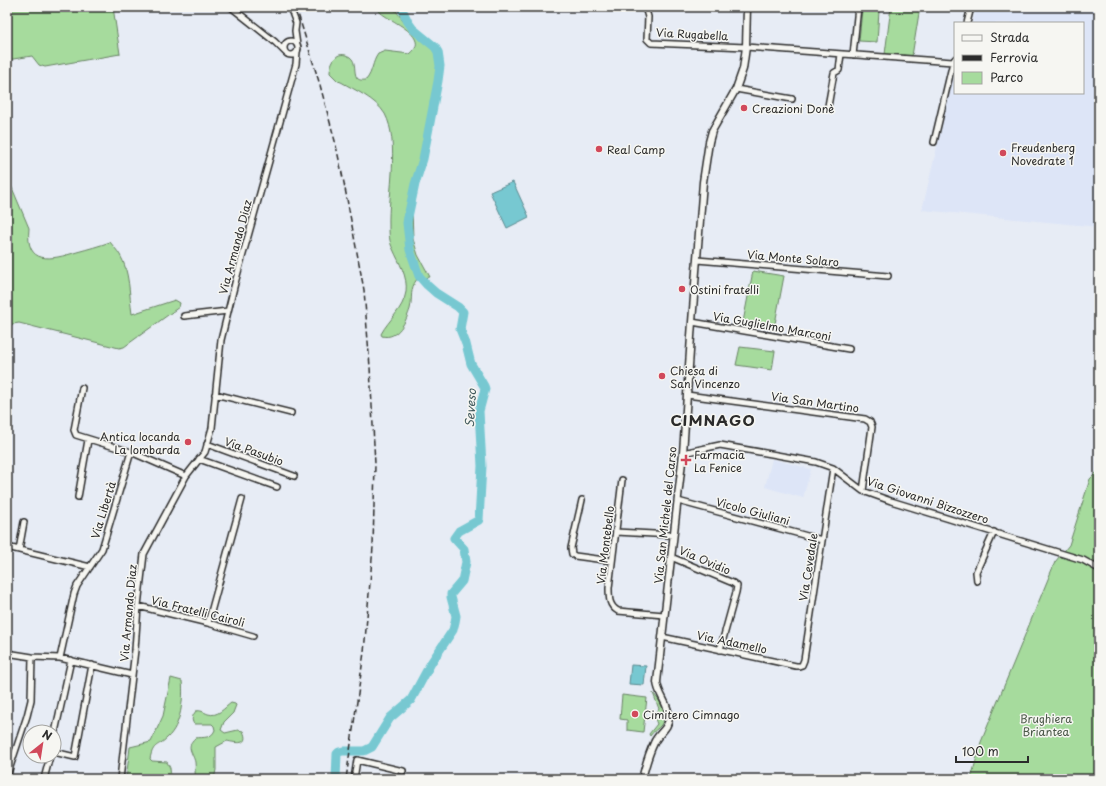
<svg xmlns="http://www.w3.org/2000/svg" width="1106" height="786" font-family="'Playpen Sans',sans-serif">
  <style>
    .built { fill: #dde5f7 }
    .green { fill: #a6db9d; stroke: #688364 }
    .water { fill: #77c8d1; stroke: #59898f }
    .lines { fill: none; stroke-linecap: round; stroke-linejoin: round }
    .river { stroke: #77c8d1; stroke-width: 9 }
    .minor-casing { stroke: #2b2b2b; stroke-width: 8 }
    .tertiary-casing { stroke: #2b2b2b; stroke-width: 9 }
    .minor { stroke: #f6f6f2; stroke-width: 5 }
    .tertiary { stroke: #f6f6f2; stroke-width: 6 }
    .rail { stroke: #2b2b2b; stroke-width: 1.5; stroke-dasharray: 6 3; stroke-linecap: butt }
    .poi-dot { fill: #d1495b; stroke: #f6f6f2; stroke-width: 1.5 }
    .labels { text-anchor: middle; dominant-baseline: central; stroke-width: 3; stroke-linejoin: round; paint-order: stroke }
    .street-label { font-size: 11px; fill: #2b2b2b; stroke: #f6f6f2 }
    .poi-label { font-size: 11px; fill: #2b2b2b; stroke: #f6f6f2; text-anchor: start }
    .park-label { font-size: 11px; fill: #4a5748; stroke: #f6f6f2 }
    .water-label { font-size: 12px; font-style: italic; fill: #425a5d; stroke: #f6f6f2 }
    .district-label { font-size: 15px; font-weight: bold; letter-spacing: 1px; fill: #2b2b2b; stroke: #f6f6f2 }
  </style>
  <rect width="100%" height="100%" fill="#e7ecf5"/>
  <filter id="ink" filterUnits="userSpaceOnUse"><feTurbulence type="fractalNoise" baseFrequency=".025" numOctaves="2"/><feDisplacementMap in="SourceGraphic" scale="8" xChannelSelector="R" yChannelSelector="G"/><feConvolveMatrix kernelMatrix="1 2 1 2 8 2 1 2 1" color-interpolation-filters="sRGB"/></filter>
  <g filter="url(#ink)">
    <path class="built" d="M977,7h122v220l-177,-17 33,-139v22h128v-70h-111z
      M772,459l39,10 -8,29 -38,-11z"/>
    <path class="green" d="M7,7h106l7,47 -75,13 -6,-2 -7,-9 -25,4z
      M374,7h18c8,7 9,13 16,20 4,5 10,8 15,12 16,14 19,25 12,45l3,2 -23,103 -3,19 1,31 5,16 12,22 -13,2c-8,11 -4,18 -7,30 -4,12 -12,31 -28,27l-1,-2c8,-15 22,-24 25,-42 2,-16 -7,-29 -13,-43 -4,-7 -4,-16 -4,-24 -1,-31 11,-83 -4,-111 -9,-15 -30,-24 -44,-32l-3,-1 -8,-8c0,-11 7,-24 20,-16 7,5 3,15 7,21 3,3 6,2 9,2 7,-8 6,-18 12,-26l7,-3 25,3c18,-14 -7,-27 -18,-34 -6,-3 -13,-8 -18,-13z
      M891,7h29l-8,49 -27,-2z
      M862,10l17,1 -2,31 -18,-1z
      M7,176l22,52c-4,38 22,32 48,24 11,-3 22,-6 33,-10 3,4 7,8 10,13 10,17 9,39 12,59l43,-14 5,3 -1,4 -55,40 -5,1 -100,-25 -6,1 -6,2z
      M753,271l31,5 -10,53 -31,-7z
      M740,347l35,4 -3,19 -36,-5z
      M1099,470v309h-128l10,-37 74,-180 14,-17 21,-66z
      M171,678l11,3c2,18 -1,45 -15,57 -9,9 -14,5 -17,21l2,2 15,1 3,6 1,11h-45l4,-32 21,-5 12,-26z
      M653,693c7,8 16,20 8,32 -3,4 -8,6 -11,11l-1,-2 8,-10c-3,-7 -3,-9 2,-15z
      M622,695l25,3 -4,34 -16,-2v-10l-7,-1z
      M231,703l4,1 1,1 -3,8 -9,9 -3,8 4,3 13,-3 5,1c7,15 -7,12 -16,10l-11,6v23l-2,9h-18c-2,-6 0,-11 -1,-17 -2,-9 -10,-15 0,-24 9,-1 16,1 20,-8l-1,-4 -2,-2h-18c-3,-4 -2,-8 2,-13 5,-1 7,1 12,3 10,3 16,-6 23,-11z"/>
    <path class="water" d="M513,182l16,35 -22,11 -17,-36z
      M631,665l15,1 -2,19 -15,-1z"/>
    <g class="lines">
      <path class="river" d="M336,779l1,-25 2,-2 4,-1h21l8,-4 18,-29 21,-18 20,-37 22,-33 2,-8 1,-6 -5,-19v-3l11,-13 4,-19 -2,-13 -10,-11 5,-7 20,-11 3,-54 -3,-55 6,-22 -1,-3 -13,-22 -5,-20 -6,-15 3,-17 -5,-5 -22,-14 -9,-8 -8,-9 -9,-26 -3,-27 1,-6 7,-33 8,-25 15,-78 2,-15 -2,-14 -3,-5 -22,-18 -5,-7 -7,-15"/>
      <g class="minor-casing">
        <path id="minor" d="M231,7l44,35 11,11
          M290,7l6,16 -1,8 2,14
          M645,7l3,10 -1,22 4,4 95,4 207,15
          M967,23l4,-16
          M284 48a7 7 0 1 1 14 0a7 7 0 1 1-14 0Z
          M853,55l5,-48
          M736,89l56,10
          M828,106l6,-33 5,-3 2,-16
          M934,142l19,-80 2,-3
          M697,260l191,16
          M184,316l44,-5
          M692,322l157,27
          M82,388l-8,42 2,5 55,17 55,24
          M215,394l76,19
          M687,395l178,24 5,3 2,5 -9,64
          M207,444l87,32
          M683,453l37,-8 96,17 17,6 30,23 28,10 192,59 16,9
          M199,459l78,28
          M622,480l-13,108c0,10 0,18 9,23l46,4
          M78,497l10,-57
          M582,500l-11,48 1,6 3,2 37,5
          M678,501l144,39
          M616,532l57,3
          M7,547l83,20
          M19,550l5,-28
          M671,557l62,26 4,3 -1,6 -16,58
          M977,581l-1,-9 18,-40
          M138,606l70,17 45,13
          M208,623l34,-124
          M662,637l134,29h3l3,-1 2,-5 29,-192
          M7,653l25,4 28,1 72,17
          M60,658l14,-64 3,-8 25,-37 29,-97
          M54,737l17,-77
          M54,752l21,5 17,-92
          M7,776l20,-60 4,-16 1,-43
          M44,779l6,-23
          M120,779l15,-129 3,-44 6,-52 42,-78 19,-24 7,-24 9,-88 14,-57 61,-219 1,-12
          M354,779l3,-19 46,11"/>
      </g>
      <g class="tertiary-casing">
        <path id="tertiary" d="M642,779c3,-12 6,-24 12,-36 4,-10 15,-14 15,-26 0,-13 -11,-22 -12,-35l26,-229 9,-131 11,-140 6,-40 3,-11 24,-42 7,-20 3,-22 1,-40"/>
      </g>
      <use href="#minor" class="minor"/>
      <use href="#tertiary" class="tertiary"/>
      <path class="rail" d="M296,7l24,78 15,56 9,42 20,107 6,77 5,97 -2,83 -9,105 -18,127"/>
    </g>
  </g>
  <g class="poi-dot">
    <circle cx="744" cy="108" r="4"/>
    <circle cx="599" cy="149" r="4"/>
    <circle cx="1003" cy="153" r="4"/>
    <circle cx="682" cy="289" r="4"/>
    <circle cx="662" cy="376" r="4"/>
    <circle cx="188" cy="442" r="4"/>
    <path d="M684 454h4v4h4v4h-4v4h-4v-4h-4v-4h4z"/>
    <circle cx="635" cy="714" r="4"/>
  </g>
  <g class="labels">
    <g class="street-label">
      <text transform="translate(692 34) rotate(3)">Via Rugabella</text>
      <text transform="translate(235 247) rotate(-75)">Via Armando Diaz</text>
      <text transform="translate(793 258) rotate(5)">Via Monte Solaro</text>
      <text transform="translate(772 326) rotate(10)">Via Guglielmo Marconi</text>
      <text transform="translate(815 402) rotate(8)">Via San Martino</text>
      <text transform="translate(254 451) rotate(20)">Via Pasubio</text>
      <text transform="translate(928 500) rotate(18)">Via Giovanni Bizzozzero</text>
      <text transform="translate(103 510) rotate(-73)">Via Libertà</text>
      <text transform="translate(753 511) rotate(15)">Vicolo Giuliani</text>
      <text transform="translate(665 515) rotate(-84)">Via San Michele del Carso</text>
      <text transform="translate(605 545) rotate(-83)">Via Montebello</text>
      <text transform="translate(705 560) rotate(23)">Via Ovidio</text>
      <text transform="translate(808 567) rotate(-81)">Via Cevedale</text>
      <text transform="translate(198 611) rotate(14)">Via Fratelli Cairoli</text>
      <text transform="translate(128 613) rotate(-85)">Via Armando Diaz</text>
      <text transform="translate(732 642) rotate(12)">Via Adamello</text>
    </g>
    <g class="poi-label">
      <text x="752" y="108">Creazioni Donè</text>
      <text x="1011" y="147">Freudenberg<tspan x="1011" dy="13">Novedrate 1</tspan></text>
      <text x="607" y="149">Real Camp</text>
      <text x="690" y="289">Ostini fratelli</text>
      <text x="670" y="370">Chiesa di<tspan x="670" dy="13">San Vincenzo</tspan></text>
      <text x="180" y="436" text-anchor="end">Antica locanda<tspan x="180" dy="13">La lombarda</tspan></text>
      <text x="694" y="454">Farmacia<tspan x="694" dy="13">La Fenice</tspan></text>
      <text x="643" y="714">Cimitero Cimnago</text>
    </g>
    <g class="park-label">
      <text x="1046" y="718">Brughiera<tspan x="1046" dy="13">Briantea</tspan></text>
    </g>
    <g class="water-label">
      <text transform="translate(470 408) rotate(-86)">Seveso</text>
    </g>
    <g class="district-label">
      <text x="713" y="419">CIMNAGO</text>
    </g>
  </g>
  <rect width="1106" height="786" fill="none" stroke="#f6f6f2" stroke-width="24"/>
  <rect x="12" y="12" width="1082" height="762" fill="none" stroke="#2b2b2b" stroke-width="1.5" filter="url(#ink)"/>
  <rect x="954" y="22" width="130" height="72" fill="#f6f6f2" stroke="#a5a5a2"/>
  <rect x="962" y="35" width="20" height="6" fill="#f6f6f2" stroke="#a5a5a2"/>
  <text x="990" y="42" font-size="12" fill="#2b2b2b">Strada</text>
  <rect x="962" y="55" width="20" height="6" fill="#2b2b2b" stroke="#a5a5a2"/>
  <text x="990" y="62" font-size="12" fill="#2b2b2b">Ferrovia</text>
  <rect x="962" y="72" width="20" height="12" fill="#a6db9d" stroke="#a5a5a2"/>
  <text x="990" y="82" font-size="12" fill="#2b2b2b">Parco</text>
  <g transform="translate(42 744) rotate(30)"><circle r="19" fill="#f6f6f2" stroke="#a5a5a2"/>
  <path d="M0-3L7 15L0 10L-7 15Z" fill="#d1495b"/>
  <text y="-6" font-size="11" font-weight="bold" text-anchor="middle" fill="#2b2b2b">N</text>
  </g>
  <path d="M956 756v6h72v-6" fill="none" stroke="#2b2b2b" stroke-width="2"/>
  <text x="962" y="756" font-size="12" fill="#2b2b2b" stroke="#f6f6f2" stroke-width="3" paint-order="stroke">100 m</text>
</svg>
